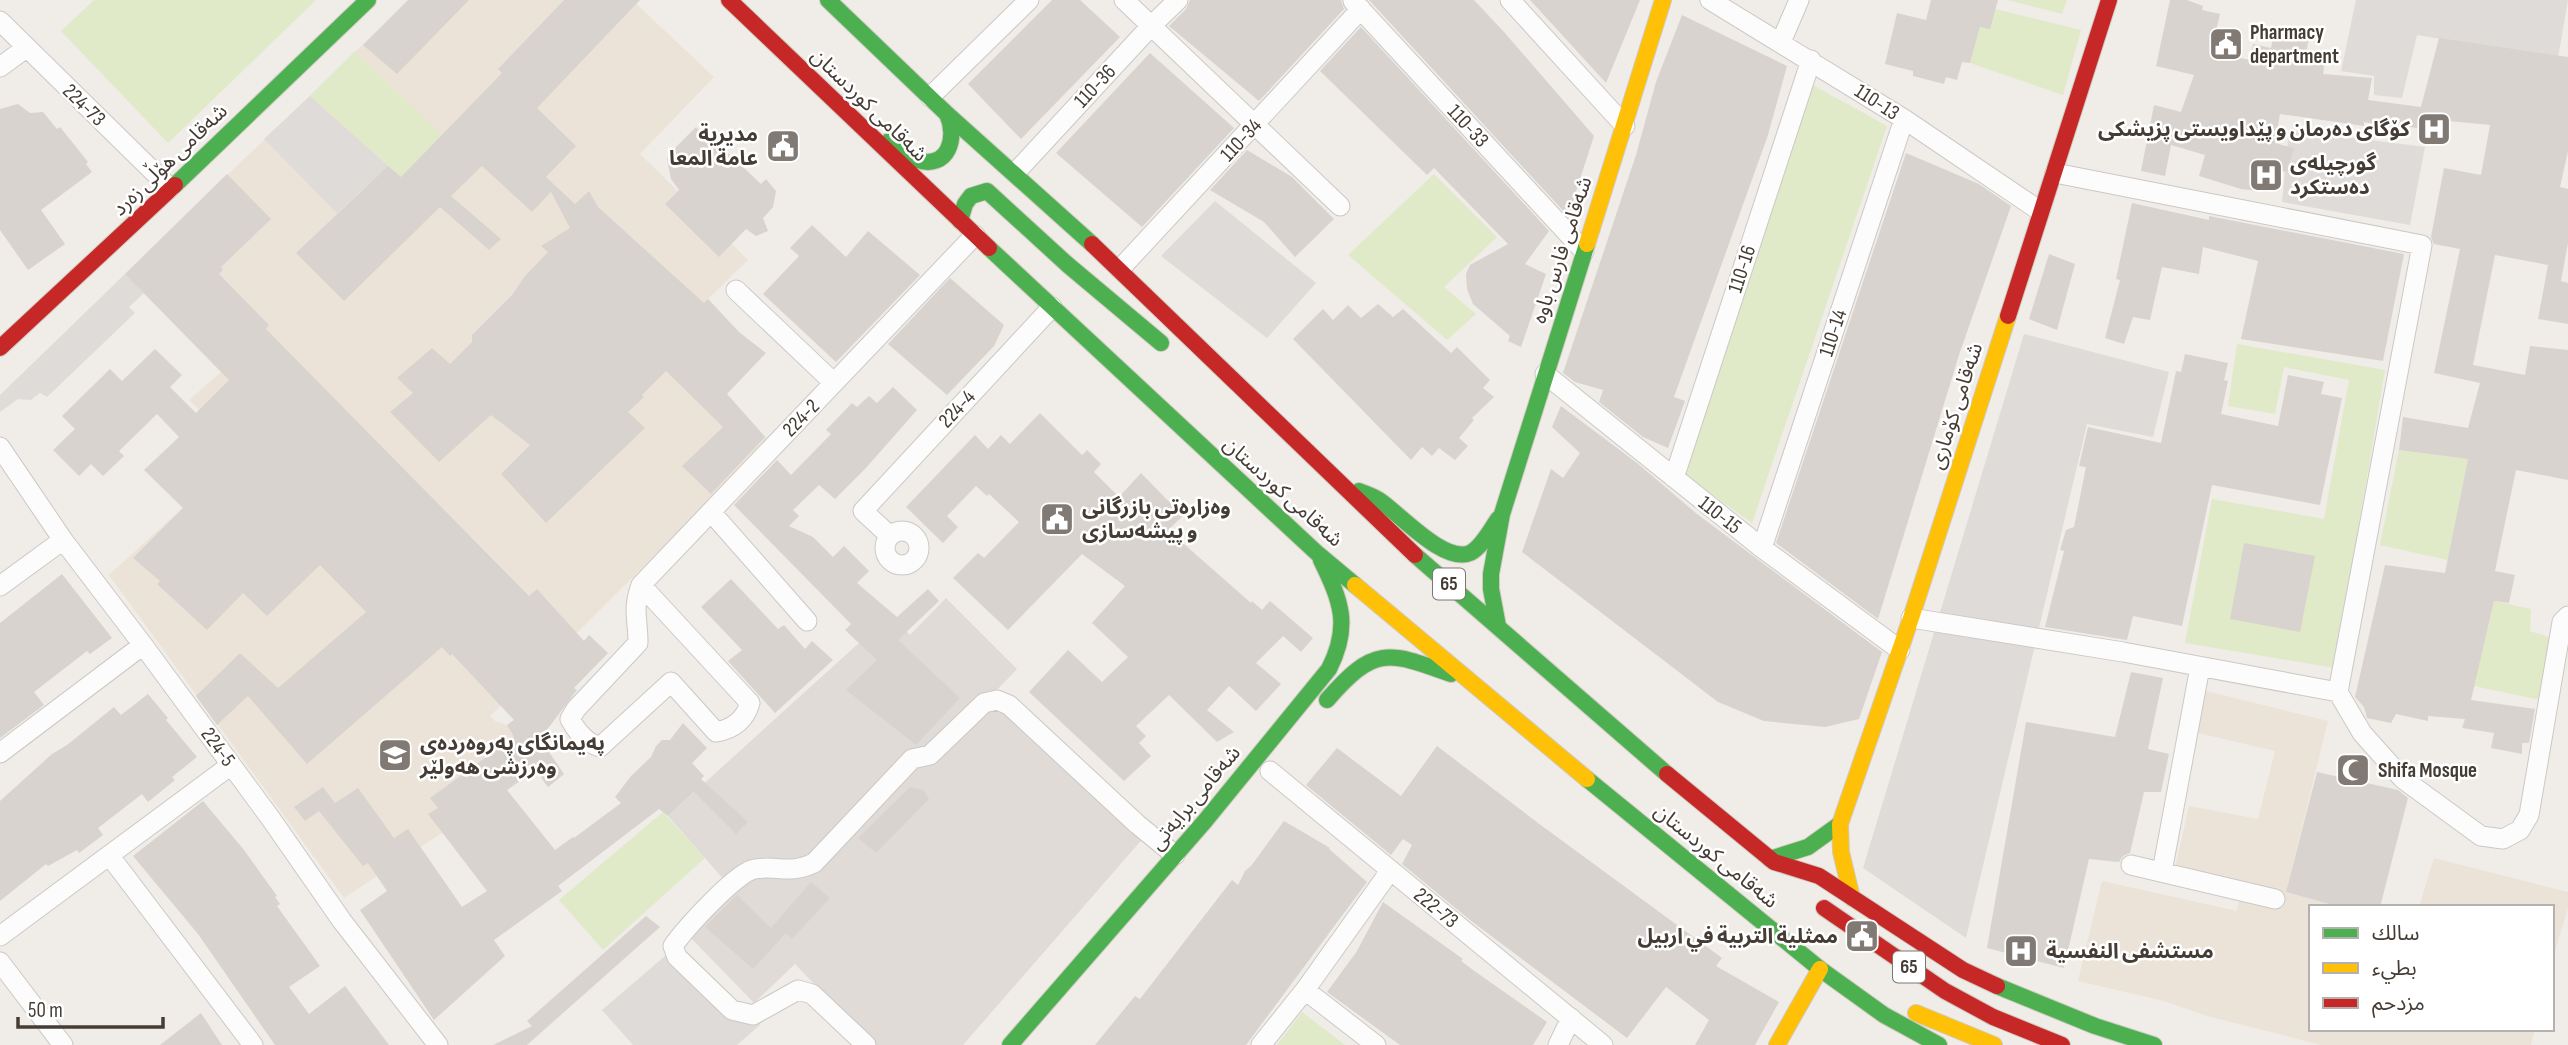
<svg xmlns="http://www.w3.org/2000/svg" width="2568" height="1045" font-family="'Sofia Sans Condensed','Noto Sans Arabic',sans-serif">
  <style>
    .industrial { fill: #e0dbd6 }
    .education { fill: #ebe3d7 }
    .green { fill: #e0eac8 }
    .parking { fill: #dfdbd8 }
    .building { fill: #d8d3cf }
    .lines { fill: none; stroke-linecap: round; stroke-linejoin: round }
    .street-casing { stroke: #ccc8c4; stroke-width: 21 }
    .fast-casing { stroke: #d0cac0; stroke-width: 18 }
    .slow-casing { stroke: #d0cac0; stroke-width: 18 }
    .jam-casing { stroke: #d0cac0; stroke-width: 18 }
    .street { stroke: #fdfcfc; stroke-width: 19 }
    .fast { stroke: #4caf50; stroke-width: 16 }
    .slow { stroke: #ffc107; stroke-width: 16 }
    .jam { stroke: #c62828; stroke-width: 16 }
    .labels { text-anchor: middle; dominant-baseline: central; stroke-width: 5; stroke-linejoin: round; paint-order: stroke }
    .shield { fill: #fff; stroke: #7d7772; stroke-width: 2 }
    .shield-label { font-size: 19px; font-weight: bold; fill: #453d35 }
    .poi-label { font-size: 21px; font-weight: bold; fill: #453d35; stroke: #fff; text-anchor: start }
    .street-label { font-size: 21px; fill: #453d35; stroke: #fff }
  </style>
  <rect width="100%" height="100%" fill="#f0ece8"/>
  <path class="industrial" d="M946,598l71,71 -22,23 150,144 -182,209h-90l-78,-81 -41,39 -66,-68 45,-45 -65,-74 223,-202 19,21z"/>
  <path class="education" d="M409,0h223l82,77 -74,77 108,106 -40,39 8,8 -36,35 89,99 -192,192 -87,83 5,5 12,4 16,-12 41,61 -16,13 -13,-16 -191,127 -235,-323 115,-105 -25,-60 -10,-10 32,-28 -96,-98z
    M2202,690l126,31 -42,171 54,15h-29v122h130l8,2 1,-2h85l-4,16h-210l-114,-29 -43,-15 -86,-20 24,-100 135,30 6,-29 -68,-14 14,-62 69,13 17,-68 -81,-19z
    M2434,858l134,34v16l-16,53v-54h-133z"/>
  <path class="green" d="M94,0h222l-148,143 -107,-112z
    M2007,0h60l-5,14z
    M1995,9l86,21 -18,65 -93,-32 10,-36z
    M355,51l87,84 -41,42 -91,-81z
    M1813,85l74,41 -135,397 -68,-49z
    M1434,174l63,63 -53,50 32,27 -29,26 -99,-85z
    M2237,344l148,26 -50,298 -150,-25 27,-144 112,20 25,-139 -65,-13 -9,47 -47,-8z
    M2399,450l69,9 -20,101 -68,-15z
    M2494,601l37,8 -1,22 24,8 -14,61 -66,-14z
    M663,812l42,46 -102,92 -44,-50z
    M1302,1012l43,33h-68z"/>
  <path class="parking" d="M2356,0h212l-10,58 -141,-23 -15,63 -28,-3v-19l-33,-5z
    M310,96l78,70 -51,47 -73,-74z
    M2289,130l136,17 -15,78 -128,-23z
    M1215,201l101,82 -49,55 -106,-82z
    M125,274l19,19 -15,14 6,6 -88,84 -7,-4 -9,7 -13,-1 -18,13v-17z
    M2024,334l145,38 -16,65 -66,-13 -121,514 -103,-70z
    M679,944l82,80 -24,21h-104l-31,-35z"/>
  <path class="building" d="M408,0h61l-72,74 -34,-29z
    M564,0h76l-103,108 39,38 -30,31 29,27 14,-13 9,16 106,96 4,-4 31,33 27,21 -39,41 38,43 -54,57 -29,-28 41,-39 -57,-56 -24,24 2,2 -16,15 17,16 -99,95 -45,-49 29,-29 -39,-30 -52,47 -49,-50 23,-19 -16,-15 35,-30 18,16 22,-22v-7l41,-41 11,-17 24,-25 -7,-6 29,-18 -19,-36 -19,20 -50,-46 -31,30 50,43 -12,11 -49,-43 -96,94 -48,-48 92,-87 13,11 101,-104 -4,-4z
    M1052,0h28l40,37 -99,102 -53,-55z
    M1190,0h151l3,9 -85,92 -90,-75 17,-17z
    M1369,0h105l30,32 90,104 -26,80z
    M1530,0h110l-34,83 -53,-58z
    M1931,0h67l-8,29 -10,-2 -10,36 -8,-1 -5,18 -11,-3 -2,7 -31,-8v-5l-28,-7 12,-51 29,7z
    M2170,0h17l16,6 -1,4 18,4 -9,38 39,8 3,-16 18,4 4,-18 34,8 -4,20 20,3 -2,13 49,4 -4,22 53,7 18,-69 129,19v94l-8,36 8,2v54l-7,38 7,2v41l-30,-5 10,-54 -53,-10 -22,110 52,10 5,-29 38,4v130l-52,-10 -21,101 20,4 -6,28 -15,-2 -23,99 64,9 -6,34h-7v11l-31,-6 3,-15 -32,-5 3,-9 -37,-3v5l-32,-7 -5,9 -24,-5 -3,-11 -9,-10 30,-132 60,8 23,-114 -69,-9 4,-33 65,11 12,-45 -46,-10 26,-124 -26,-5 -3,-7 13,-69 37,7 9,-50 -51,-5 -4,12 -43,-9v4l-28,-5v4l-84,-12 -5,29 19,5 -7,24 -16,-3 -4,23 -26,-3 -42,-13 6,-21 -34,-10 -6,31 -24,-5 13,-66 27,7 13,-37 -38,-9z
    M1682,15l105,51 -19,69 -94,262 11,4 -17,47 -25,-11 -44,-35 4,-12 -28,-8 -12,-9 73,-218 20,-73z
    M1361,27l188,204 -24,33 21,10 -25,73 -13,-6 2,-5 -37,-32 -6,-15 -1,-15 4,-9 38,-21 -74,-76 -7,7 -107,-104z
    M1150,53l84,75 -92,99 -86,-74z
    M18,104l12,9 13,-1 14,17 3,-2 28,35 -2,2 6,8 -51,38 24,34 -37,26 -28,-40v-121z
    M696,127l12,12 2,-3 51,48 5,-5 10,12 -3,16 -10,11 5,13 -12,5 -10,-7 -27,28 -54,-53 14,-14 -8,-11 -4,-20 5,-8z
    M1247,150l45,27 42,42 -39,38 -31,-35 -54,-32z
    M1906,153l73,31 32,22 -52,149 -81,264 -102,-76z
    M227,174l44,45 -50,48 2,3 -4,4 50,51 -3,4 263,267 8,-7 47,52 5,-6 19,18 -34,35 3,2 -37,49 24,35 -16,13 -12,-17 -29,20 48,60 18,-13 1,1 47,-35 -6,-6 16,-21 20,-19 5,-11 6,-6h8l13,-17 24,25 -15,15 12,13 -3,3 47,43 -12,12 -42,-42 -26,24 -9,-7 -101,77 4,5 -68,49 11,16 -71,64 -74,-110 27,-19 -19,-28 -5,3 -44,-55 -14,10 -11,-14 29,-20 12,16 23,-15 36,50 14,-9 54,78 25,-16 -59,-77 10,-6 -8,-10 84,-61 -7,-12 7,-5 -62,-66 -2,2 -8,-9 -135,117 -59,-68 -31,29 -21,-29 44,-43 38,35 88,-76 -46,-47 -53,51 -24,-23 -36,37 -50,-46 3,-3 -27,-23 50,-50 -39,-38 35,-33 -22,-23 -38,37 5,5 -21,20 -12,-12 -12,12 -26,-26 22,-21 -13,-13 48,-47 12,12 33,-32 27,26 -12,12 26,26 33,-33 -104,-106z
    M2132,203l77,17v-4l195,38 -21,107 -142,-22 17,-78 -55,-14 -4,27 -37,-7 -12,53 -17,-3 -9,27 -19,-6 15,-58 -4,-1z
    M812,225l34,32 22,-26 52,44 -84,87 -73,-68 36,-38 -9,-8z
    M2049,254l26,10 -18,66 -28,-11z
    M950,278l54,47 -10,21 -47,49 -59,-51z
    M1378,304l15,13 10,-8 48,44 6,-6 33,33 -7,8 11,9 -22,21 2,2 -15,18 9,8 -13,14 -16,-12 -7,8 -10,-9 -11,13 -118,-121 30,-30 10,11 15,-15 13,13z
    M2185,354l43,9 -4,17 4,1 -7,33 57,12 10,-51 36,7 -3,12 21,4 -22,107 -108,-20 -30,141 -49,-10 -6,24 -82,-13 19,-76 -4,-1 6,-20 8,-3 12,-60 -7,-1 9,-39 73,16 15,-72 5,1z
    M893,387l24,23 -52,59 -30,30 -16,-14 -26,25 6,6 -10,10 24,11 20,20 11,-11 25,25 -12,12 40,34 31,-28 11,12 -41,39 62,58 -44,47 -70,-55 31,-30 -32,-30 6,-6 -117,-119 43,-45 14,15 40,-41 -5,-4 26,-27 5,4 12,-11 8,7z
    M1561,406l76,57 60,51 185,138 -23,67 -34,8 -61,-6 -46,-19 -196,-150 29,-83 12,9 17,-25 -28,-26z
    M1040,413l42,42 5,-5 14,14 -7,8 25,25 22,-24 42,43 -15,14 83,73 1,-2 10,9 8,-9 43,37 -12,14 -18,-16 -27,27 25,21 -25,27 -27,-25 -22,24 27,22 -17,10 -48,-47 -33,31 10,10 -7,7 12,13 -27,25 -95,-89 39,-42 34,32 26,-25 -36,-34 33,-37 -43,-32 -74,76 -55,-52 25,-25 6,5 35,-36 -30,-28 -2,2 -11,-10 -29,30 11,11 -15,16 -37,-36 69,-72 13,14 13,-14 9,9z
    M2244,543l71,13 -15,76 -70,-13z
    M62,574l50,64 -22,16 -3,-3 -53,41 10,13 -44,33v-115z
    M731,579l47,50 6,-4 21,24 7,-8 21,19 -58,53 -47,-52 14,-11 -41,-43z
    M2131,672l32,6 -15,71 21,5 -8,38h-17l-14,61 -7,3 -4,6 -30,-3 -25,109 -77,-20 39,-226 89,15z
    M148,694l20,24 -2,2 31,37 -25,20 3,3 -27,22 -6,-8 -44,34 5,7 -24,18 -2,-3 -29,16 -2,-2 -46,37v-100l52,-47 15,-9 47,-38 7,8z
    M1437,746l101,77 184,135 -6,8 63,36 -24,43h-60l14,-25 -43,-33 -39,51 -157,-118 -68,-56 10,-19 -9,-6 -12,16 -85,-70 31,-37 64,48z
    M2317,772l81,18 10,8 -28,109h-40l-54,-15z
    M910,787l13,3 6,9 -53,54 -18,-15z
    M203,801l41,49 33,46 -2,1 5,7 -3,2 43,60 -31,21 20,27 36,-28 44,59h-114l-77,-111 -65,-78z
    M1284,821l46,27 -1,1 38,33 -121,163h-151l40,-49 5,3 92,-119 6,5 7,-14 6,-5z
    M811,882l19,16 -38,41 -6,-6 -33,36 -48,-42 32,-32 34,33z
    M1383,902l80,57 -2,2 12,9 74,52 -14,23h-133l-73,-53 30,-41z
    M646,916l14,11 -133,118h-34l39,-19 -5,-5z
    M201,1013l21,32h-62z"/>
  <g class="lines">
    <g class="street-casing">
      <path id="street" d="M1124,0l216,206
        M1510,0l115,126
        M1710,0l194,119 136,92
        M1353,1l231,250
        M0,21l170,167
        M1781,42l18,-42
        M0,67l26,-19
        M930,97l99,-97
        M1015,173l136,-147 27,-26
        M2055,173l367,72 -84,447
        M1120,269l241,-260
        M736,290l98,93
        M1545,374l217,174 138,102
        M0,447l63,93 80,105 128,174 71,102 96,124
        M1674,478l137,-418
        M711,512l96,109
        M885 548a17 17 0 1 1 34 0a17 17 0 1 1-34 0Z
        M890,536l-27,-25 189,-204
        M1762,548l142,-429
        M641,585l109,118c-5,17 -17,26 -34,29l-45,-50 -71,65c-14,-4 -23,-15 -30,-28l6,-10 62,-66c0,-25 -6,-33 3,-58l334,-350
        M0,586l63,-46
        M1911,618l212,34 215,40 24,41 41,46 78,57 22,3 17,-9 9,-15 33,-193 6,-6
        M0,753l143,-108
        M1270,771l333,274
        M109,855l144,190
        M2131,865l144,34
        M2162,872l38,-205
        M0,936l231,-171
        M0,962l63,83
        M1305,990l71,55
        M866,1045l-54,-51 -14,-4 -45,25 -21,-5 -55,-53 -4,-11c12,-17 64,-75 82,-77 24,-4 32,6 59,-6l98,-104 18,-4 54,-52 13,-3 12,5 128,119 38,31
        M1261,1045l44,-55 85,-119
        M1558,1045l13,-27"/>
    </g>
    <g class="fast-casing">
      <path id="fast" d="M828,0l119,114 145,130
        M889,141c9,7 17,16 28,19 31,10 41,-22 30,-46
        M175,185l193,-185
        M960,221l5,-17 6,-8 16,-5 81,74 93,78
        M989,248l329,306 37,31
        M1359,491c7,3 14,5 20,9 21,14 65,64 91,53 12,-6 21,-24 28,-34
        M1415,555l252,219
        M1498,626l-7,-37v-15l11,-60 85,-270
        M1327,700c47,-54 60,-49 124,-26
        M1587,779l233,190 64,46 55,30
        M1770,859l38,-12 32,-23
        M1997,986l98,40 59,19
        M1010,1045l195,-224 124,-152c22,-43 12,-68 -8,-109"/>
    </g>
    <g class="slow-casing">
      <path id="slow" d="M1587,244l76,-244
        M1355,585l232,194
        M1852,898l-11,-46 -1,-28 71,-206 97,-302
        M1916,1013l78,32
        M1777,1045l43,-76"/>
    </g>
    <g class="jam-casing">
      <path id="jam" d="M729,0l260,248
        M1092,244l323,311
        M2008,316l101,-316
        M0,348l175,-163
        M1667,774l107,88 45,14 144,94 34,16
        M1824,908l121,83 48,26 69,28"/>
    </g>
    <use href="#street" class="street"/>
    <use href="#fast" class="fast"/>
    <use href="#slow" class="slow"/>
    <use href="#jam" class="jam"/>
  </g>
  <defs>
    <g id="civic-square" transform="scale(1.75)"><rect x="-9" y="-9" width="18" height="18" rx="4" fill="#817a74" stroke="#fff"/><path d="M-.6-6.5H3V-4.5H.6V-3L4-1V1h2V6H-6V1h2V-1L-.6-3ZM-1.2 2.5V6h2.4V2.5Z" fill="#fff"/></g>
    <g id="hospital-square" transform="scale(1.75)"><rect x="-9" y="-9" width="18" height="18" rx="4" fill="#817a74" stroke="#fff"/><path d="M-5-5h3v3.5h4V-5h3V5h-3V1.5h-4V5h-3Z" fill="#fff"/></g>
    <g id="university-square" transform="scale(1.75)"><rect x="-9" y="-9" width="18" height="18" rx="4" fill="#817a74" stroke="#fff"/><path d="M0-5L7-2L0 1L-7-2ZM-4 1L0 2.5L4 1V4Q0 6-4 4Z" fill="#fff"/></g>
    <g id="mosque-square" transform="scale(1.75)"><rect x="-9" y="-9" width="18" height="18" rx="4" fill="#817a74" stroke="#fff"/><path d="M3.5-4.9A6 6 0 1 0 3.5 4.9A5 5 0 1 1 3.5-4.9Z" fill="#fff"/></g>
  </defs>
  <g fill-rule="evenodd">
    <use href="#civic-square" x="2226" y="44"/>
    <use href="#hospital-square" x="2434" y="129"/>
    <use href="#civic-square" x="783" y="146"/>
    <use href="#hospital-square" x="2266" y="175"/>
    <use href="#civic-square" x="1057" y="519"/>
    <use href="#university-square" x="395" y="755"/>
    <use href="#mosque-square" x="2353" y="770"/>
    <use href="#civic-square" x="1862" y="936"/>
    <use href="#hospital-square" x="2021" y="951"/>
  </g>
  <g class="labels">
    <g class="shield">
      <rect x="1433" y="568.5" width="32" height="31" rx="5"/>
      <rect x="1893" y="951.5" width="32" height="31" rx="5"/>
    </g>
    <g class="shield-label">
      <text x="1449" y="584">65</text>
      <text x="1909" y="967">65</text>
    </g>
    <g class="poi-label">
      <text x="2250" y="32">Pharmacy<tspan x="2250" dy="24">department</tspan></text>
      <text x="2410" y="129" text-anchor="end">کۆگای دەرمان و پێداویستی پزیشکی</text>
      <text x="758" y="134" text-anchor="end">مدیریة<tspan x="758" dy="24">عامة المعا</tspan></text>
      <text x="2290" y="163">گورچیله‌ی<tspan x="2290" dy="24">ده‌ستكرد</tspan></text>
      <text x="1082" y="507">وەزارەتی بازرگانی<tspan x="1082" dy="24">و پیشەسازی</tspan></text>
      <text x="420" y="743">پەیمانگای پەروەردەی<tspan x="420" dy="24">وەرزشی هەولێر</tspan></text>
      <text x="2378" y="770">Shifa Mosque</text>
      <text x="1838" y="936" text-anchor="end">ممثلية التربية في اربيل</text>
      <text x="2046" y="951">مستشفى النفسية</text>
    </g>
    <g class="street-label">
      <text transform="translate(1095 86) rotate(-47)">110-36</text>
      <text transform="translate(1877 102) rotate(33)">110-13</text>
      <text transform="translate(84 105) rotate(44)">224-73</text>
      <text transform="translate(869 105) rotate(44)">شەقامی کوردستان</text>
      <text transform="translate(1468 126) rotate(47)">110-33</text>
      <text transform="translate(1241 140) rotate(-47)">110-34</text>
      <text transform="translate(170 160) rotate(-44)">شەقامی هۆڵی زەرد</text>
      <text transform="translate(1562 250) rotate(-72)">شەقامی فارس باوە</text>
      <text transform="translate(1742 269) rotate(-72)">110-16</text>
      <text transform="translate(1833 333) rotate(-72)">110-14</text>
      <text transform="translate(1956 406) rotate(-72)">شەقامی کۆماری</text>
      <text transform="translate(957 409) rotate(-47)">224-4</text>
      <text transform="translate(801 418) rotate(-46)">224-2</text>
      <text transform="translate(1283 492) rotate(42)">شەقامی کوردستان</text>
      <text transform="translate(1720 515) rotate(38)">110-15</text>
      <text transform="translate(218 747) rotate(54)">224-5</text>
      <text transform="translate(1195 798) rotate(-50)">شەقامی برایەتی</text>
      <text transform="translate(1716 856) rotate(39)">شەقامی کوردستان</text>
      <text transform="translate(1436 908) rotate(39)">222-73</text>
    </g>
  </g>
  <rect x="2309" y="905" width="245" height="126" fill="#ffffff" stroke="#b5b1ae" stroke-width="2"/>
  <rect x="2323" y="928" width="35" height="10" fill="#4caf50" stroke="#b5b1ae" stroke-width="2"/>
  <text x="2372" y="940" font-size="21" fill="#453d35">سالك</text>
  <rect x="2323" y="963" width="35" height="10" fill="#ffc107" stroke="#b5b1ae" stroke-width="2"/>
  <text x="2372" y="975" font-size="21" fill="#453d35">بطيء</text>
  <rect x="2323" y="998" width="35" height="10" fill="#c62828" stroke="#b5b1ae" stroke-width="2"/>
  <text x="2372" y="1010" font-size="21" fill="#453d35">مزدحم</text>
  <path d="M18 1017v10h145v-10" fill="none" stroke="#453d35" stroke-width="3.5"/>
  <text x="28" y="1017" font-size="21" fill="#453d35" stroke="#ffffff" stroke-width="5" paint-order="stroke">50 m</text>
</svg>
